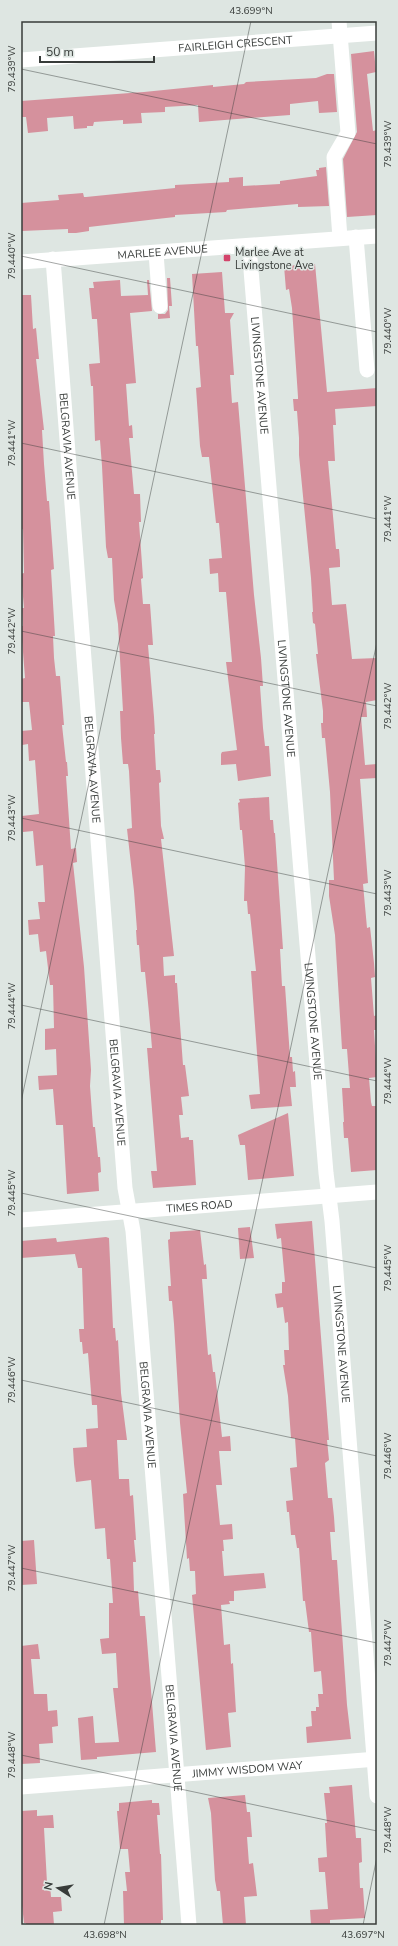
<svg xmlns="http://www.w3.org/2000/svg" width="398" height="1946" font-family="'Nunito Sans',sans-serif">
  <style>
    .building { fill: #d5919d }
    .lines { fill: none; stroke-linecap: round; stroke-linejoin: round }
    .minor { stroke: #fff; stroke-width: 15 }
    .ticks { fill: none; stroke: #383c3a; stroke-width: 1; stroke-opacity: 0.45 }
    .poi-dot { fill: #d3446b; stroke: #dee6e2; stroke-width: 1.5 }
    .labels { text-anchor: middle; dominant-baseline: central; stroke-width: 3; stroke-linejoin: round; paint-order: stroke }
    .street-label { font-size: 11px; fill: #383c3a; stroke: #dee6e2 }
    .poi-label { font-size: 11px; fill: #383c3a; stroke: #dee6e2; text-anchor: start }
    .neatline { fill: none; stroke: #383c3a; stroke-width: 1.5 }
    .ticks-label { font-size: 10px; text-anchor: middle; fill: #383c3a }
  </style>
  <rect width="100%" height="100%" fill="#dee6e2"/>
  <path class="building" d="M374,51l2,21 -9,2 6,57 4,-1v85l-30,2 -4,-58 14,-27 -6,-78z
    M327,74h7l3,38 -18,1 -1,-12 -28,3v11l-91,7 -1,-17 -33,2v5l-24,1 1,10 -19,1v-4l-29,2 -1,4h-6v2l-13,1 -1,-13 -26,2 1,13 -20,2 -2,-16h-5v-16l123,-9 69,-7v2l31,-3 2,-2 70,-4z
    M326,167l3,39 -31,1v-3l-71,6 -1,2 -51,3v2l-18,2 -68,8v4l-13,2h-8v-4l-46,2 -1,-28 38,-3 -1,-5 25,-2 1,4h2l89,-9v-3l54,-3v-4l14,-1v9l37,-2v-3l37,-5 -1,-6h3v-2z
    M315,264l12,128 50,-4v18l-42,3 1,16h-3l2,36h-7l8,88h3l1,12v6l-11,1 3,37 14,-1 6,55 25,-1v42l-11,2 1,15h-6l4,48 12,-1v14l-17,1 8,104 -5,1 4,44 3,-1 4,36 1,14 -4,1 3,38 3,-1v15h-3l3,47 -8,1 2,24 1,4h5v64l-26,2 -3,-34h-4l-1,-16h1l-2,-34h8l-3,-39h-5l-7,-114 -6,-39v-16h5l-4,-88 -5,-54h-3l-1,-15h2v-12l-7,-57h2l-3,-30 -2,-1 -1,-11h1l-2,-34 -12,-123v-17l-2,-27h-3l-1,-12h5v-2l-6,-89 -3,-19 -3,1 -2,-24z
    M222,272l3,41h9l-4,7 4,55h-4l2,28 6,-1 16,193 7,63 2,28h-3l3,42 2,18h4l2,30 -33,5 -2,-17 -15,1v-11l1,-2 15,-2 -11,-88h6l-6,-70h-7l-1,-19 -8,1 -1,-15 13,-1 -3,-35h-3l-7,-66h-7l-2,-11 -4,-58 5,-1 -3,-41h-2l-4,-72z
    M167,278h3l2,28h-3l1,12 -12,1v-5h7l3,-4z
    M120,280l1,16 27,-1 -1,-15h2l3,31 -22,2 6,70 -10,1 3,42 3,-1 1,13h-4l5,56h6l1,28h-2l4,56 -2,1 2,25h7l3,41h-5l6,72 1,17h-1l2,36h4l1,12 -2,1 2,43 3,13h-3l13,117 -11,1 1,19 11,-1v8h2l6,82h2l4,31 -8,1 2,18h-4l2,23 8,-1v3h4l3,45 -43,3 -2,-17h6l-10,-123h5l-3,-35 -4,-41h-4l-2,-27h-2l-1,-15h1l-3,-39 -7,-62 5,-1 -3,-57 -1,-7h-5l-2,-26 -1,-27h3l-5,-87 -4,-24 -2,-42h-4l-2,-11 -4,-81 -2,-26 -5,1 -2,-55h-2l-2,-22 11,-1 -3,-44h-5l-3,-31h5l-1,-6z
    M21,295h10l2,34 3,-1 3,31h-3l8,71h-2l2,34 3,37h2l5,68 -3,1 4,66h-2l1,22 2,18h4l4,49h-2l4,37h1l1,14h-2l5,73 5,-1 1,14 -4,1 11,104 7,103 -1,16 3,41h2l3,30h2l1,15 -3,1 1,18 -32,3 -4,-69h-7l-3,-36 -14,1 -1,-14 19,-1 -1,-26 -11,1v-21l9,-1 -1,-43h-3l-4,-34 -6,1 -2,-18 -9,1 -1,-15 12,-1 -2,-17h7l-2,-37 -7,1 -3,-35 -10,1 -1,-16 17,-2 -4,-54 -6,1 -1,-17 -6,1 -1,-9v-5l11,-1 -3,-28h-8v-23l4,-1 -4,-52h2l-1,-18h2l-3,-34 3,-1 -1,-44 -2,1z
    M269,797l1,23h3l1,13h1l8,116h-3l2,37h3l5,71h2l1,15 2,-1 1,16h-6l2,19 -41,3 -2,-14 11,-1 -9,-123h5l-6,-57h-2l-1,-13h-3l1,-34 -3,-37h-2l-2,-27 2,-1 -1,-3z
    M288,1113l6,63 -46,4 -3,-35h-5l-2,-10z
    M312,1221l17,219h-2l2,20 -4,3 3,35h4l2,19 1,15h-5l2,28h5l10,145 4,34 -44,4 -1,-16 6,-1 -1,-15h5v-4h3l-1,-13h5l-2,-23 -7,1 -3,-40h-2l-4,-31h-2l-4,-53h-2l-2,-13h-4l-2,-23h-2l-1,-11 7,-1 -3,-32 7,-1 -2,-29h-4l-3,-42 -5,-31h2l-1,-15h5l-1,-28 -3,1 -2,-16 -6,1 -2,-14 7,-1v-11h3l-4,-44 -4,1 -2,-15z
    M250,1227l4,31 -14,1 -2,-31z
    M200,1230l4,35 2,-1 1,15h-5l6,76 3,-1 2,18h2l7,65 8,-1 1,15h-12l3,34h-6l4,40 12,-1 1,15 -10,1 1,11h-2l2,25 40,-3 2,15 -32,3v10h-5l1,3 -9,1 3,40 6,-1 1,20 2,-1 3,49 -8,1 3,34 -25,3 -14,-155 4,-1 -1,-23h-5l-1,-13 -2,1 -4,-65 4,-1 -7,-70 -6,-99 -2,-23h-3l-1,-15h3l-3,-46 2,-1v-7z
    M106,1237l3,1 4,90h2l1,13 2,-1 3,53 6,47h-10l2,39h10l1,17 3,-1 3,45h-2l2,22h-3l1,29h4l2,25h5l11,136 -59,5v2l-16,1 -3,-42 15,-2 2,27 24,-1 -6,-54h5l-2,-35 -14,1 -2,-15 9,-1v-35h4l-3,-44h-3l-2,-31 -10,1 -4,-49 -15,2 -2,-18 -1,-16 14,-1 -1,-18 12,-1 -1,-23h-5l-4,-52 -5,1 -1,-12h-2l-1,-13h5l-2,-61h-4l-3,-14 -54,4v-17l35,-3 1,4z
    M34,1540l3,44 -16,1v-44z
    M38,1644l2,15h-9l3,35h13l1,17 9,-1 1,16 -6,1 1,16 -14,1 1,19 -19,1v-118z
    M352,1785l4,53h5l1,24 -3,1 1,25h3l2,30 -35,2v5h-19l-1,-15 18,-1 -3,-37h-6l-1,-14 9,-1 -2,-34h2l-3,-30h6l-1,-6z
    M245,1795l2,17h3l1,12 1,13h-5l2,27 4,-1 4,33 -13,1 2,28h-23l-3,-34h-3l-2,-11 -4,-67 -3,-15z
    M152,1800v3h7l1,12h-3l3,39h1l2,66h-2v5h-37l-1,-34h4l-2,-19h5l-2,-23h-8l-3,-38h2v-8z
    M37,1810v6l16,-1 1,13h-10l3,55h3l1,14h10l1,14 -9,1 1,13h-28v-2h-2l-3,-27v-85z"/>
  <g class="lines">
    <g class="minor">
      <path d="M339,21l9,112 -14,24 6,81"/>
      <path id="s1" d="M21,60l356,-27"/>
      <path d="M356,237l11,133"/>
      <path id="s2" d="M249,246l77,927 6,48 45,575"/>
      <path d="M156,253l4,53"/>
      <path id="s3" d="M53,259l72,929 8,43 56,694"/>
      <path id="s4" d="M21,262l356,-26"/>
      <path id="s5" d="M21,1220l356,-28"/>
      <path id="s6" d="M21,1787l356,-28"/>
    </g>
  </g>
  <path class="ticks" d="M21,69l356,75M21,256l356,76M21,443l356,76M21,631l356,75M21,818l356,76M21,1005l356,76M21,1102l230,-1081M21,1193l356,75M21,1380l356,76M21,1568l356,75M21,1755l356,76M104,1925l273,-1283M363,1925l14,-68"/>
  <rect class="poi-dot" x="223" y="254" width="8" height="8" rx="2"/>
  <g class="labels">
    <g class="street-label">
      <text stroke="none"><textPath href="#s1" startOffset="215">FAIRLEIGH CRESCENT</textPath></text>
      <text stroke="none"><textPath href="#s4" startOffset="142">MARLEE AVENUE</textPath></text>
      <text stroke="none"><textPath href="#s2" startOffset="130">LIVINGSTONE AVENUE</textPath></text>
      <text stroke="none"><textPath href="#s3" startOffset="188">BELGRAVIA AVENUE</textPath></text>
      <text stroke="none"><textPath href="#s2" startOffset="454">LIVINGSTONE AVENUE</textPath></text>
      <text stroke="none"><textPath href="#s3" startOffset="512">BELGRAVIA AVENUE</textPath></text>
      <text stroke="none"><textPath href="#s2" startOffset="778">LIVINGSTONE AVENUE</textPath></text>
      <text stroke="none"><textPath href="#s3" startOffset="836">BELGRAVIA AVENUE</textPath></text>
      <text stroke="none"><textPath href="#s5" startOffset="179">TIMES ROAD</textPath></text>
      <text stroke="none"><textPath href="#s2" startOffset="1102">LIVINGSTONE AVENUE</textPath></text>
      <text stroke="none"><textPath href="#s3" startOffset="1160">BELGRAVIA AVENUE</textPath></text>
      <text stroke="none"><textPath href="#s3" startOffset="1484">BELGRAVIA AVENUE</textPath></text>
      <text stroke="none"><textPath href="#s6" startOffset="227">JIMMY WISDOM WAY</textPath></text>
    </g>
    <g class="poi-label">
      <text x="235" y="252">Marlee Ave at<tspan x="235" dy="13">Livingstone Ave</tspan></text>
    </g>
  </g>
  <rect width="398" height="1946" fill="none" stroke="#dee6e2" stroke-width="44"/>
  <g transform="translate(58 1888) rotate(282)" stroke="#dee6e2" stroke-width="3" paint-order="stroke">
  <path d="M0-3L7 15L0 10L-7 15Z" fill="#383c3a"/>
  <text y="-6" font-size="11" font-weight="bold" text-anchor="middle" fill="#383c3a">N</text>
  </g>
  <path d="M40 56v6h114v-6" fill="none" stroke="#383c3a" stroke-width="2"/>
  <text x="46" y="56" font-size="12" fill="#383c3a" stroke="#dee6e2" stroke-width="3" paint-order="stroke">50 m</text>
  <rect x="22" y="22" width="354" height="1902" class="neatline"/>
  <g class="ticks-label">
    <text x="251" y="14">43.699°N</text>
    <text transform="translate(11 69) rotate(-90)" y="4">79.439°W</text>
    <text transform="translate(387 144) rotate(-90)" y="4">79.439°W</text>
    <text transform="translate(11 256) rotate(-90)" y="4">79.440°W</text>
    <text transform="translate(387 331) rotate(-90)" y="4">79.440°W</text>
    <text transform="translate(11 443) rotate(-90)" y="4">79.441°W</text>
    <text transform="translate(387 519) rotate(-90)" y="4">79.441°W</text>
    <text transform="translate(11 631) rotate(-90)" y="4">79.442°W</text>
    <text transform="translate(387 706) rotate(-90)" y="4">79.442°W</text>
    <text transform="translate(11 818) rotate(-90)" y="4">79.443°W</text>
    <text transform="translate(387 893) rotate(-90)" y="4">79.443°W</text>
    <text transform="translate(11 1006) rotate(-90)" y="4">79.444°W</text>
    <text transform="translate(387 1081) rotate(-90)" y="4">79.444°W</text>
    <text transform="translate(11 1193) rotate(-90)" y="4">79.445°W</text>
    <text transform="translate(387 1268) rotate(-90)" y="4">79.445°W</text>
    <text transform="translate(11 1380) rotate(-90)" y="4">79.446°W</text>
    <text transform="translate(387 1456) rotate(-90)" y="4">79.446°W</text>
    <text transform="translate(11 1568) rotate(-90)" y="4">79.447°W</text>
    <text transform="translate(387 1643) rotate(-90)" y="4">79.447°W</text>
    <text transform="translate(11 1755) rotate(-90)" y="4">79.448°W</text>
    <text transform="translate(387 1830) rotate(-90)" y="4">79.448°W</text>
    <text x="105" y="1938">43.698°N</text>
    <text x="363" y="1938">43.697°N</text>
  </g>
</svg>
